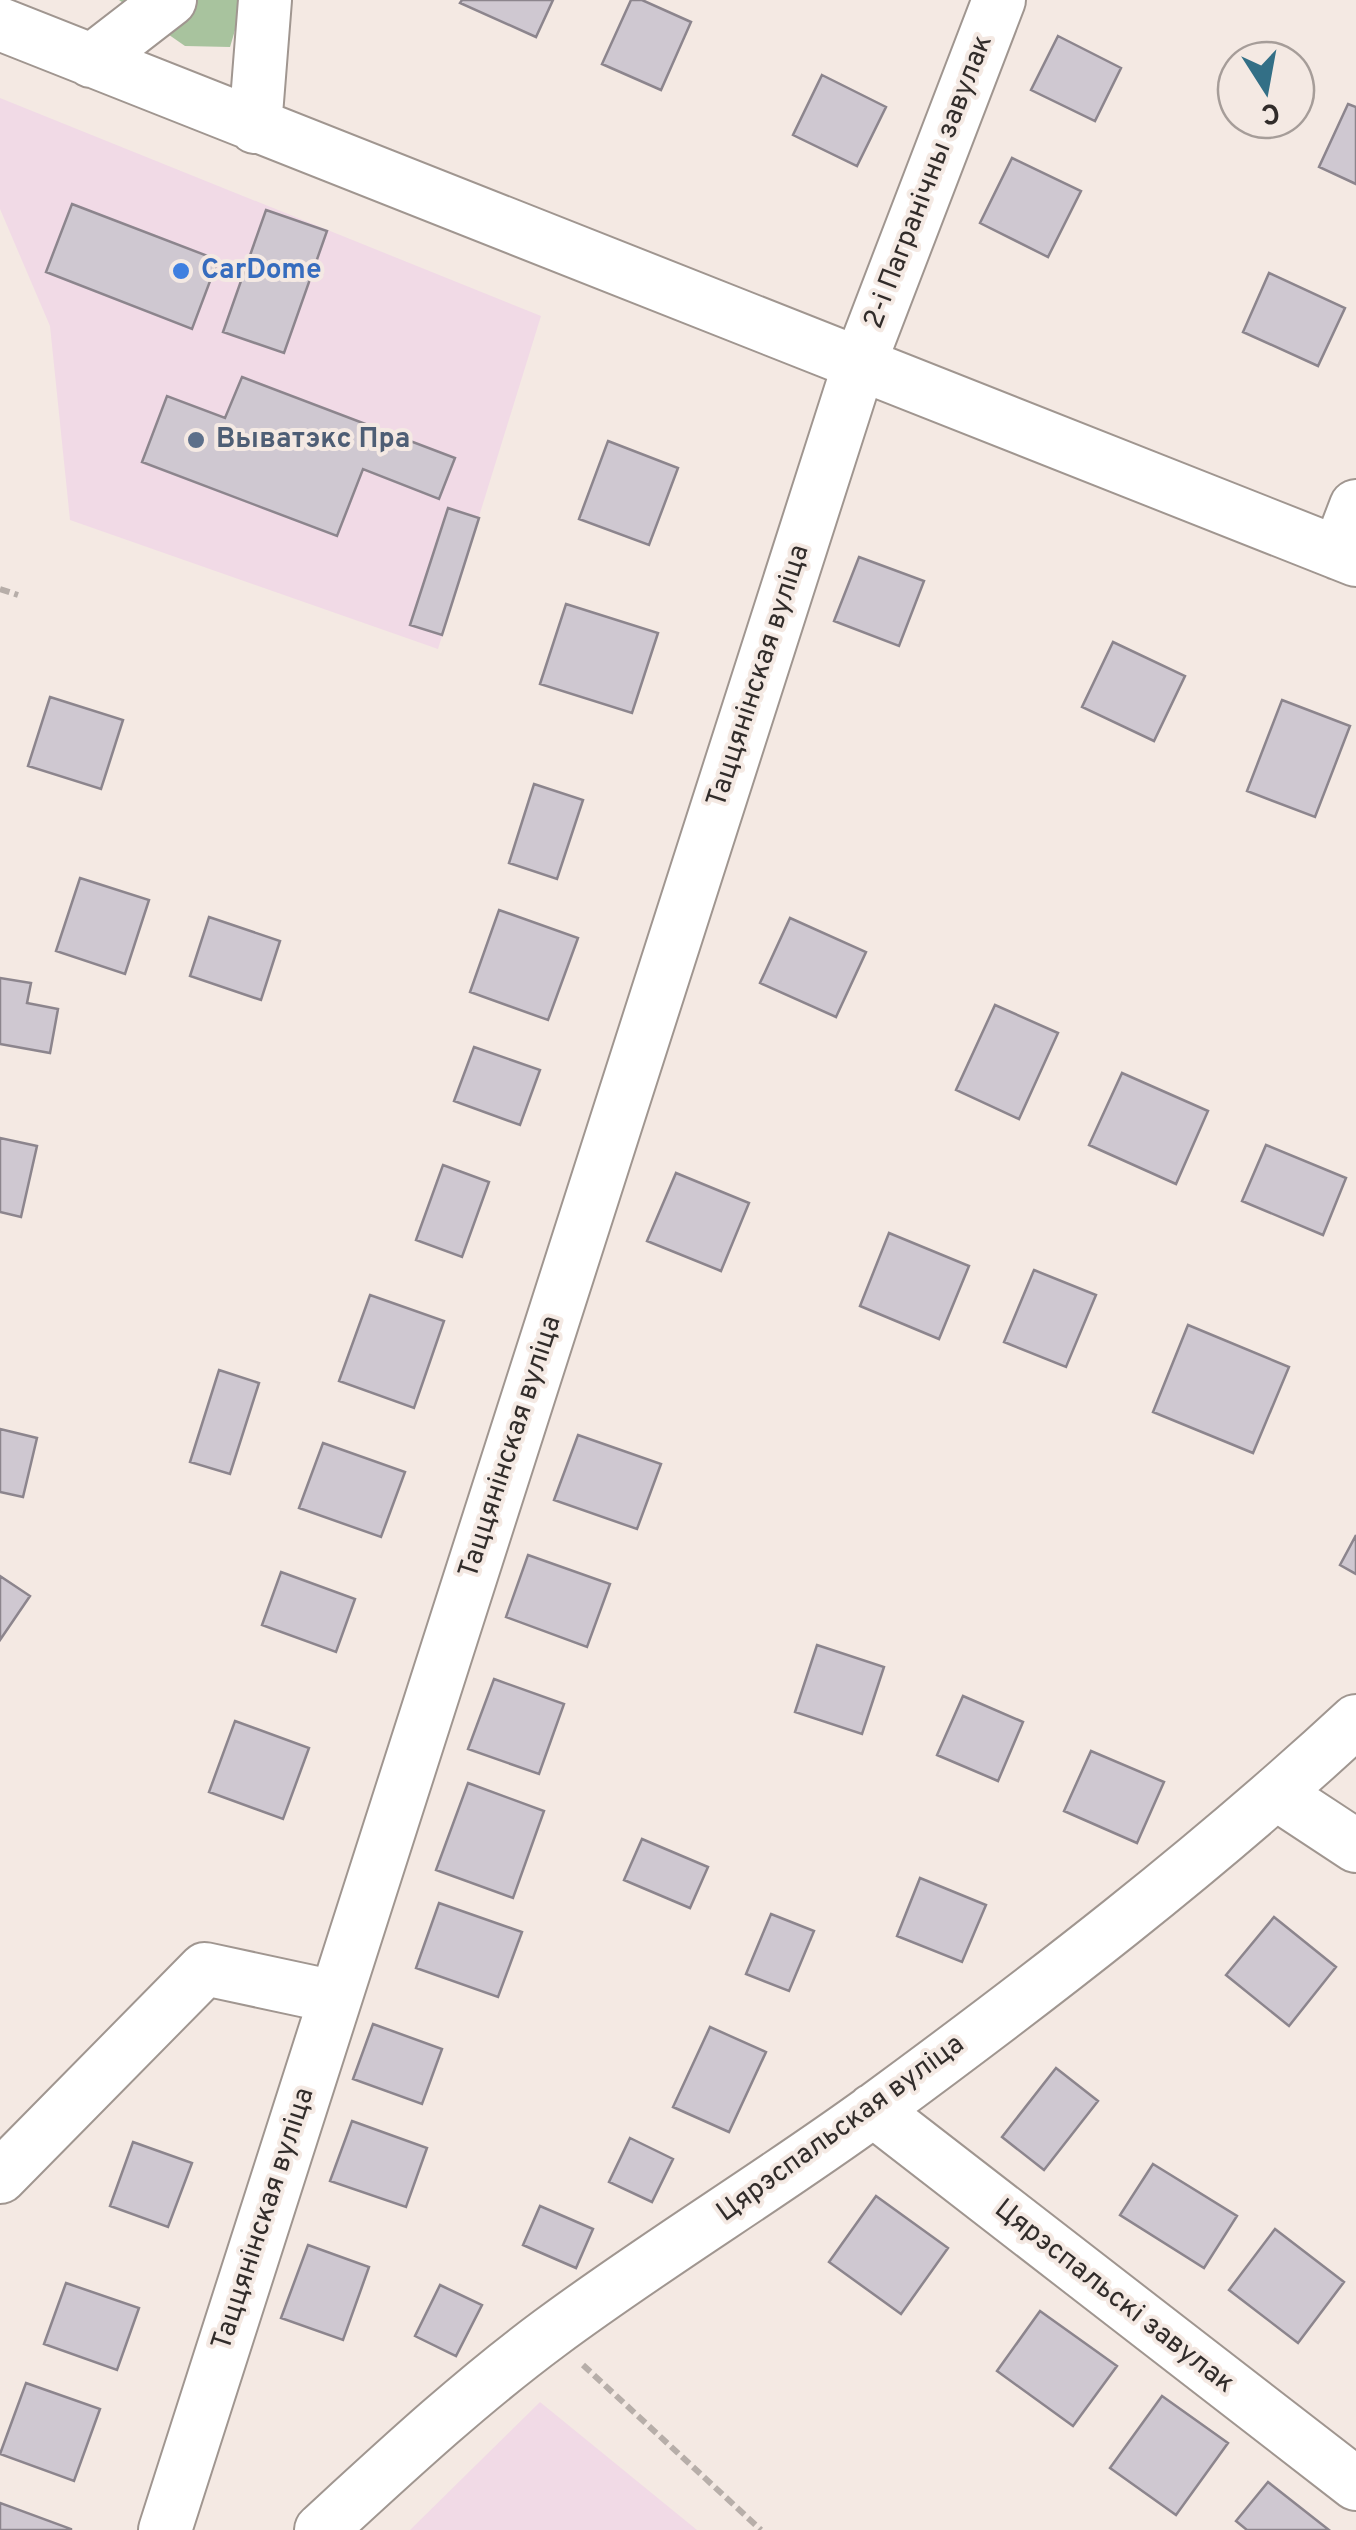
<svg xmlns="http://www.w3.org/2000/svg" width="1356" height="2530" font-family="Overpass,sans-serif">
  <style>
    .industrial { fill: #f1dae6 }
    .green { fill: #a8c39e }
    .building { fill: #cfc8d1; stroke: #8c858d; stroke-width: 2.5 }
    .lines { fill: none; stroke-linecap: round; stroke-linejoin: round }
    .minor-casing { stroke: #a09690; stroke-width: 56 }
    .path { stroke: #b7aea9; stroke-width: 6; stroke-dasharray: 10 5; stroke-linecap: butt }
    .minor { stroke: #fff; stroke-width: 52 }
    .shop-dot { fill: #3f7fe0; stroke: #f4e9e3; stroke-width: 4 }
    .service-dot { fill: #5c6f8a; stroke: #f4e9e3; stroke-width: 4 }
    .labels { text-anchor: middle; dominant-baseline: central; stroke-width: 8; stroke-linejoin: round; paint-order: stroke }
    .street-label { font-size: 28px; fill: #312c2a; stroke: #f4e9e3 }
    .shop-label { font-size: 28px; font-weight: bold; fill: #366cbe; stroke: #f4e9e3; text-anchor: start }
    .service-label { font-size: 28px; font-weight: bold; fill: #4e5e75; stroke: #f4e9e3; text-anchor: start }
  </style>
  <rect width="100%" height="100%" fill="#f4e9e3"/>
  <path class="industrial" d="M0,98l541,218 -103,333 -368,-129 -20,-194 -50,-117z
    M540,2402l157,128h-287z"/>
  <path class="green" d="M119,0h125l-14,47 -45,-1z"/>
  <path class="building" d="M462,0h91l-17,37 -76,-34z
    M631,0h11l49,22 -30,68 -59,-26z
    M1058,36l63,32 -26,53 -64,-31z
    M822,75l64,32 -29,59 -64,-31z
    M1348,104l8,3v77l-37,-17z
    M1012,158l69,33 -33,66 -68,-34z
    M72,204l146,56 -26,69 -146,-57z
    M266,210l61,21 -43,122 -61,-21z
    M1269,273l76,35 -27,58 -75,-34z
    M242,377l213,81 -16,41 -76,-30 -26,67 -195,-74 25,-66 58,22z
    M608,441l70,27 -29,77 -70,-26z
    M448,508l31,10 -37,117 -32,-10z
    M859,557l65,24 -25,65 -65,-25z
    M566,604l92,29 -26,80 -92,-29z
    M1113,642l72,34 -31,65 -72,-34z
    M50,697l73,23 -22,69 -73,-23z
    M1282,700l68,26 -35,91 -68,-26z
    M534,784l49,16 -26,79 -48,-16z
    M80,878l69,22 -24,74 -69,-23z
    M499,910l79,28 -30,82 -78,-28z
    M209,917l71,24 -19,59 -71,-24z
    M790,918l76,34 -30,65 -76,-34z
    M0,978l31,5 -4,20 31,6 -8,44 -50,-9z
    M995,1005l63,28 -39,86 -63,-29z
    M474,1047l66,23 -20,55 -66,-24z
    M1122,1073l86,38 -32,73 -87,-39z
    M0,1138l37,8 -16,71 -21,-5z
    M1266,1145l80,33 -23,57 -81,-34z
    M443,1165l46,17 -27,75 -46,-17z
    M676,1173l73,30 -28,68 -74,-30z
    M889,1233l80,33 -30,73 -79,-33z
    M1034,1270l62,25 -30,72 -62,-25z
    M370,1295l74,26 -30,87 -75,-27z
    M1188,1325l101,42 -36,86 -100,-41z
    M219,1370l40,13 -29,91 -40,-12z
    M0,1429l37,9 -14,59 -23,-5z
    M578,1435l83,29 -24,65 -83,-29z
    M323,1443l82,29 -24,65 -82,-29z
    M1356,1535v39l-16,-9z
    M528,1555l82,29 -23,63 -81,-30z
    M281,1572l74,27 -19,53 -74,-27z
    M0,1576l30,20 -30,44z
    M817,1645l67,22 -22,67 -67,-22z
    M494,1679l70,25 -25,70 -71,-25z
    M963,1696l60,26 -25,59 -61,-26z
    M235,1721l74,27 -26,71 -74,-27z
    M1091,1751l73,31 -27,61 -73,-32z
    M468,1783l76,28 -31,87 -77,-28z
    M642,1839l66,28 -18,41 -66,-28z
    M920,1878l66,27 -24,57 -65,-26z
    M439,1903l83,29 -24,65 -82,-29z
    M771,1914l43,17 -25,60 -43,-17z
    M1274,1917l62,50 -47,59 -63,-51z
    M373,2024l69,25 -20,55 -69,-25z
    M710,2027l56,25 -37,80 -56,-25z
    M1056,2068l42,33 -54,69 -42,-33z
    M352,2121l75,27 -21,59 -76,-26z
    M630,2138l43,21 -21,43 -43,-20z
    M133,2142l59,21 -24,64 -58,-21z
    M1153,2164l84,52 -33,52 -84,-53z
    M876,2196l72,52 -47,66 -72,-52z
    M540,2206l53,23 -17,39 -53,-23z
    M1275,2229l69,53 -46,61 -69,-53z
    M308,2245l61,22 -26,73 -62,-22z
    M66,2283l73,25 -22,62 -73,-26z
    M440,2285l42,20 -26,51 -41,-20z
    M1040,2311l77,55 -44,60 -76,-55z
    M26,2383l74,26 -26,72 -74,-27z
    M1162,2396l66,47 -52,72 -66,-47z
    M1268,2482l61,48h-82l-11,-9z
    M0,2503l71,26v1h-71z"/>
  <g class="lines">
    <g class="minor-casing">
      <path id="minor" d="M0,24l1356,536
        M91,61l79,-61
        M255,127l10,-127
        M1338,553l18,-47
        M1277,1794l79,52
        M873,2110l483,374
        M0,2177l205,-208 130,28
        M165,2530l694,-2165 140,-365
        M321,2530c74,-68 148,-137 229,-197 105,-78 218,-146 324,-223 166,-122 331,-249 482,-389"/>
    </g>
    <path class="path" d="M0,589l18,6
      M583,2365l178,165"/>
    <use href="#minor" class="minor"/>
  </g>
  <circle class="shop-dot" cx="181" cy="271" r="10"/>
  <circle class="service-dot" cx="196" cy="440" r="10"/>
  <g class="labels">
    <g class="street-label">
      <text transform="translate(929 182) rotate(-69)">2-і Пагранічны завулак</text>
      <text transform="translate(759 676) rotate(-72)">Таццянінская вуліца</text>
      <text transform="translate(511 1447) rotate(-72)">Таццянінская вуліца</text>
      <text transform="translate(841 2129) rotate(-36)">Цярэспальская вуліца</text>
      <text transform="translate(264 2219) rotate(-72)">Таццянінская вуліца</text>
      <text transform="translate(1114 2297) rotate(38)">Цярэспальскі завулак</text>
    </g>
    <g class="shop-label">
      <text x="201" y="271">CarDome</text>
    </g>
    <g class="service-label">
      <text x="216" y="440">Выватэкс Пра</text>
    </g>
  </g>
  <g transform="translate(1266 90) rotate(169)"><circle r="48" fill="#f4e9e3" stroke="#a69d99" stroke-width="2.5"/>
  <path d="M0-8L18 38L0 25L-18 38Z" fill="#336f86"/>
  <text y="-15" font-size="28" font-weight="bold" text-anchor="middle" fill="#312c2a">С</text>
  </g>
</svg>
